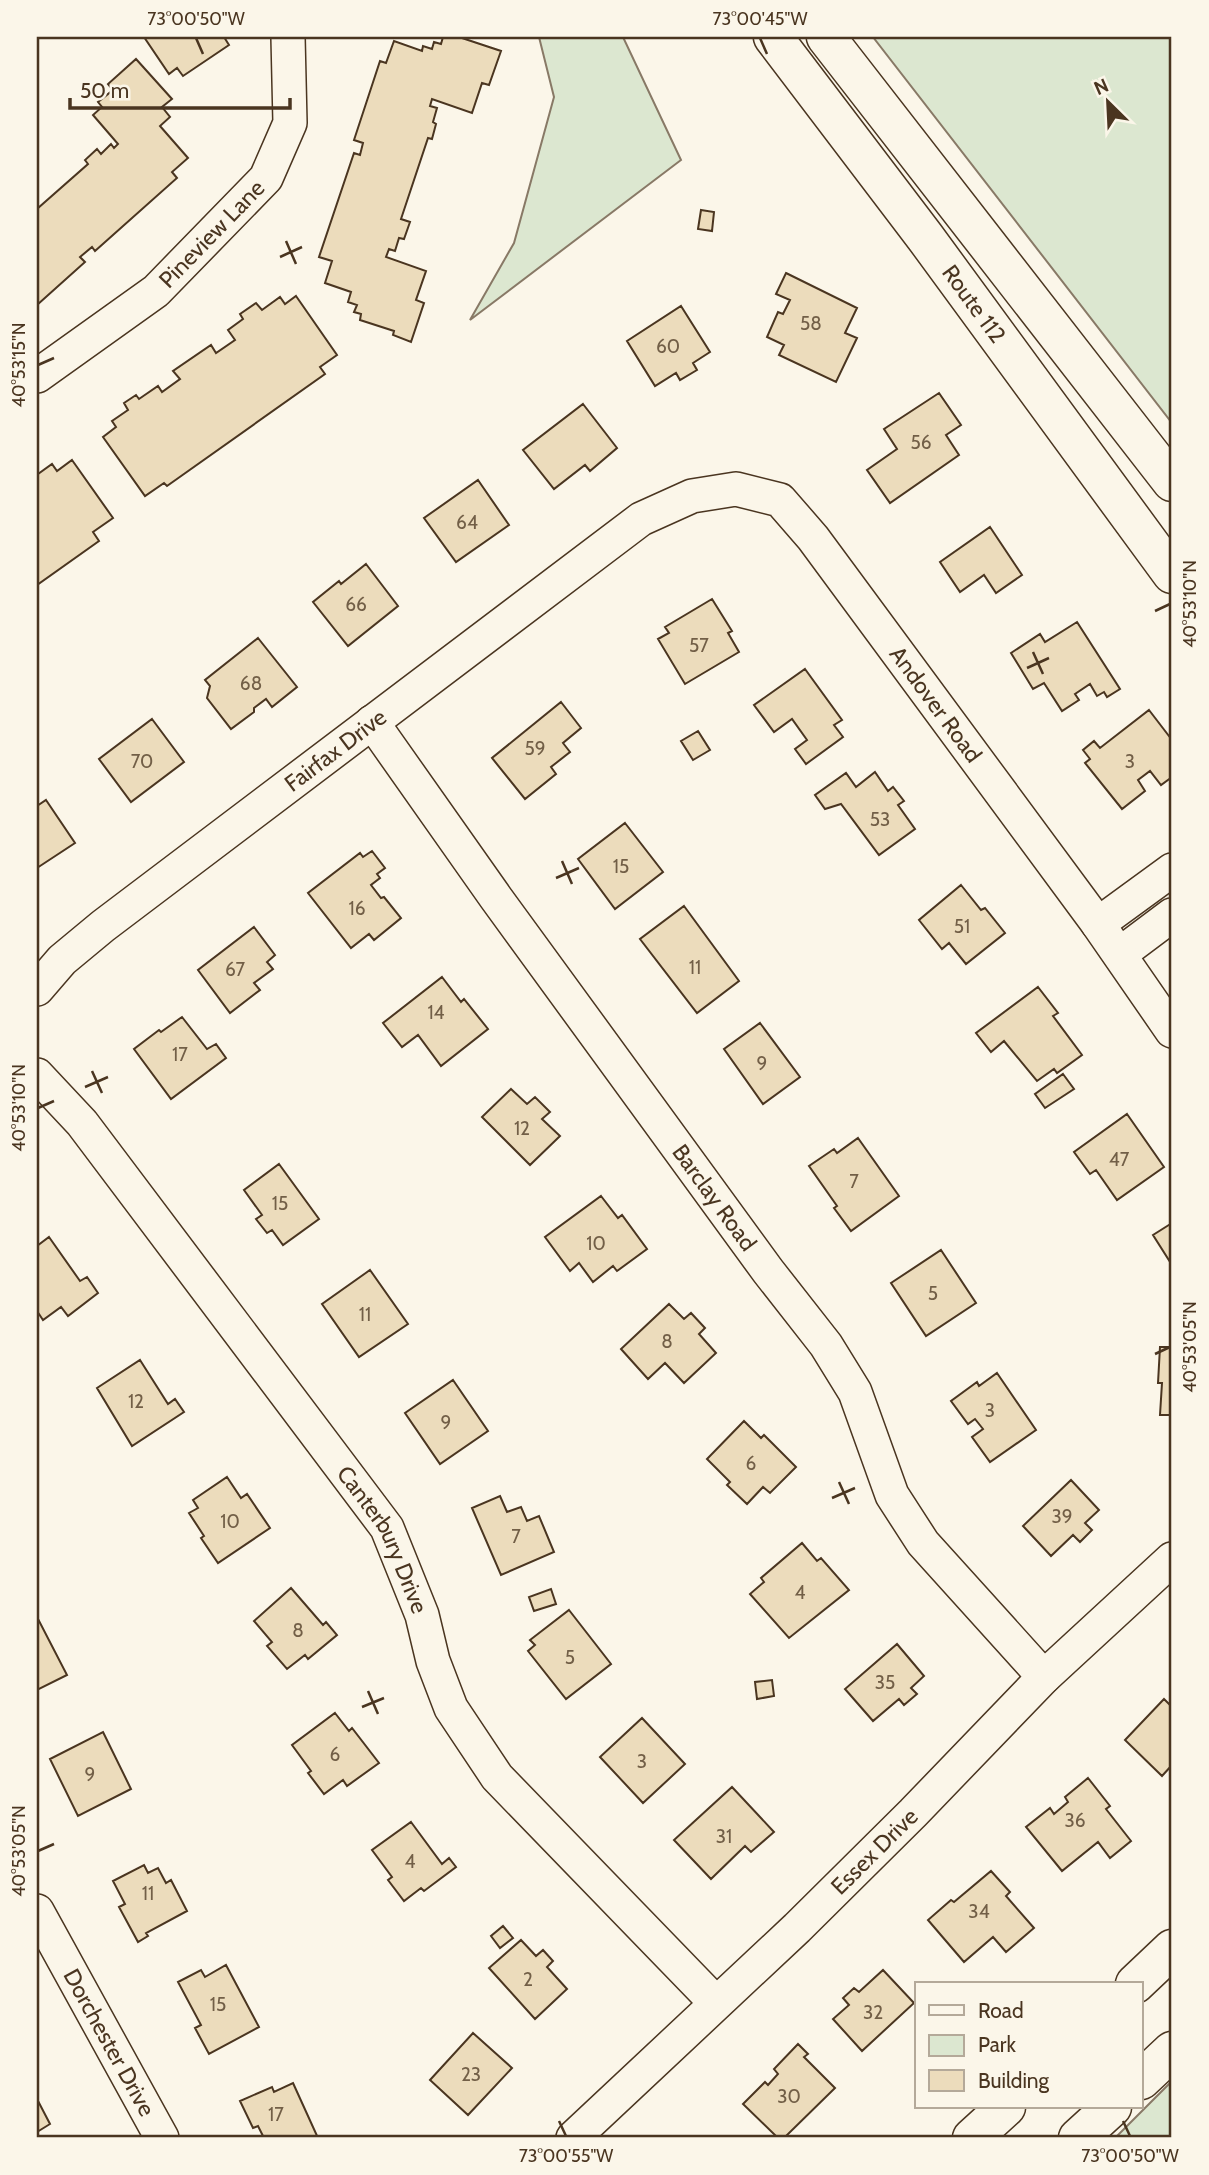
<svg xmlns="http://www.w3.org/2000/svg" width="1209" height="2175" font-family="Cabin,sans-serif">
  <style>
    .green { fill: #dce7d0; stroke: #887966; stroke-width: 2 }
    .building { fill: #ecdcbc; stroke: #4a3520; stroke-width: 2 }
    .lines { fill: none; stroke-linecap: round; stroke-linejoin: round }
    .minor-casing { stroke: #4a3520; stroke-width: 36 }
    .major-casing { stroke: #4a3520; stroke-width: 41 }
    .highway-casing { stroke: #4a3520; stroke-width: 41 }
    .minor { stroke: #fbf6e9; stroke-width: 33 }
    .major { stroke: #fbf6e9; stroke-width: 38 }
    .highway { stroke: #fbf6e9; stroke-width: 38 }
    .ticks { fill: none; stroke: #4a3520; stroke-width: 2.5 }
    .labels { text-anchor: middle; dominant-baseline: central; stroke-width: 5; stroke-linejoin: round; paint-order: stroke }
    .number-label { font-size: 19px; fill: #725f47 }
    .street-label { font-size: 23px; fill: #4a3520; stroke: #fbf6e9 }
    .neatline { fill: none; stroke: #4a3520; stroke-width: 2.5 }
    .ticks-label { font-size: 18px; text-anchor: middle; fill: #4a3520 }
  </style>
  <rect width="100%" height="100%" fill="#fbf6e9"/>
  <path class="green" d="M539,37h84l58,123 -211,160 44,-77 40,-146z
    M873,37h299v386z
    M1172,2081v57h-57z"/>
  <path class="building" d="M144,37h80l5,8 -46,31 -6,-8 -8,6z
    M443,37h16l42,14 -12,34 -7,-2 -10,30 -40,-14 -2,7 7,2 -4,14 3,2 -4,15 -4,-1 -27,81 9,3 -6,17 -5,-1 -4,13 -6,-2 -3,8 40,14 -10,29 8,3 -13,39 -18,-7 1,-4 -34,-11 1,-6 -7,-2 3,-7 -9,-3 3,-10 -26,-9 7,-22 -13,-4 35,-104 6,2 3,-12 -9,-3 26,-79 6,2 8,-22 28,10 1,-5 9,3 2,-7 7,2z
    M136,59l36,40 -10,8 8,10 -10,9 28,32 -16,14 5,6 -82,73 -3,-4 -12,10 5,5 -48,43v-96l51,-45 -3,-4 12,-11 4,5 10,-10 3,4 4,-4 -25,-29 9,-8 -4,-5 15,-12 -5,-6z
    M701,210l13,2 -2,19 -14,-2z
    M786,273l71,35 -12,25 12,5 -21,44 -57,-27 5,-10 -17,-8 11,-25 5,2 7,-14 -14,-6z
    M296,296l41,59 -17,12 5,7 -158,112 -3,-3 -19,13 -42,-59 13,-10 -4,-6 16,-11 -4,-7 12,-8 3,4 19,-13 4,6 18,-13 -7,-8 38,-26 5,8 19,-13 -7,-10 15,-11 -3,-5 16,-11 6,7 18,-13 5,7z
    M681,306l29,46 -17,11 4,7 -17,10 -4,-7 -21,13 -28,-45z
    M939,393l22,32 -15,10 13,20 -69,48 -23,-33 30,-21 -13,-20z
    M583,404l34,44 -27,23 -5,-6 -31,24 -31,-39z
    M72,460l41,58 -20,14 6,9 -62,44v-113l1,2 14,-10 5,7z
    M478,480l31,45 -53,37 -32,-44z
    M990,527l32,48 -26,18 -12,-18 -24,17 -20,-30z
    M366,564l32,42 -50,40 -35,-44 26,-21 2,3z
    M712,599l20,32 -4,2 11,19 -54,32 -27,-45 11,-6 -4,-6z
    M1077,622l43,67 -13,8 -3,-5 -7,4 -7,-12 -15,10 4,6 -17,11 -18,-28 -11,6 -22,-36 29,-19 5,8z
    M258,638l39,49 -25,20 -6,-8 -12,9v4l-23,17 -24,-31 3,-12 -5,-6z
    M805,669l37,51 -8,5 9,12 -37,27 -11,-15 12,-9 -15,-21 -18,13 -20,-27z
    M561,702l20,26 -18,15 7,9 -19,15 5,7 -31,25 -33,-41z
    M1149,710l23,30v37l-11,8 -11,-14 -12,9 7,11 -23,18 -37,-46 5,-4 -7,-9 11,-9 6,7z
    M152,719l32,43 -53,40 -32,-43z
    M698,731l12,19 -17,10 -12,-19z
    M875,772l13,19 5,-4 11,14 -6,4 17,24 -36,26 -38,-51 -16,5 -10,-14 31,-22 10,14z
    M46,800l29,43 -38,25v-62z
    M625,823l38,49 -48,37 -37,-50z
    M372,851l13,17 -8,6 3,4 -9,7 10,13 3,-1 17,21 -27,22 -5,-6 -18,14 -43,-55 52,-40 3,4z
    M961,885l20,25 4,-2 20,25 -39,31 -17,-21 -7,6 -23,-29z
    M684,906l55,75 -42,32 -57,-74z
    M254,927l21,28 -8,7 6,7 -19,14 6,7 -30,23 -32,-43z
    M442,977l19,25 3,-3 24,30 -47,37 -23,-31 -16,12 -19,-24z
    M1038,987l20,26 -5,3 29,39 -25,18 -3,-4 -17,12 -33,-40 -13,11 -15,-19z
    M182,1017l25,32 9,-5 10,14 -55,41 -37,-50 25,-19 2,2z
    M760,1023l40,54 -37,27 -39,-55z
    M1063,1074l11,15 -29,19 -10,-14z
    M511,1089l16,15 8,-7 15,15 -8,7 18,17 -30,29 -48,-48z
    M1127,1114l37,53 -47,33 -21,-30 -6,4 -16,-22z
    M858,1138l41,58 -48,35 -17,-23 3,-2 -28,-40 25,-17 3,4z
    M279,1164l40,55 -36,26 -11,-15 -5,3 -11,-14 6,-4 -18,-25z
    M601,1196l17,22 4,-3 25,34 -30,22 -4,-5 -20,16 -14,-19 -9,8 -25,-34z
    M1172,1223v42l-19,-30z
    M49,1237l31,44 7,-4 11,16 -30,23 -7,-9 -18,13 -6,-9v-65z
    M941,1250l35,53 -50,33 -35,-53z
    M370,1270l38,54 -49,33 -37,-53z
    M669,1304l15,15 7,-6 14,15 -6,6 17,19 -32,30 -19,-20 -17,16 -27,-30z
    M1160,1347h12v68h-12l2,-32h-4z
    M140,1360l28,44 7,-5 9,13 -52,34 -35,-58z
    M997,1373l39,57 -46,32 -18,-25 11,-8 -8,-10 -7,5 -17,-23 26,-19 2,4z
    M453,1380l35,51 -48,33 -35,-51z
    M744,1421l17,17 3,-3 32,32 -26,26 -7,-6 -16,17 -20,-19 3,-3 -23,-23z
    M227,1477l14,21 6,-4 23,34 -52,35 -17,-25 3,-2 -15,-23 9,-5 -5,-8z
    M1071,1480l28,30 -14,13 7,7 -12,12 -7,-7 -22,21 -28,-30z
    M500,1496l7,16 14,-5 6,14 12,-5 15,36 -53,23 -29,-67z
    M802,1543l15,18 4,-3 28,32 -60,48 -39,-44 14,-12 -3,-4z
    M291,1588l32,37 3,-3 11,13 -29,24 -3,-4 -18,14 -20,-23 5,-4 -18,-21z
    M551,1589l5,15 -22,7 -5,-14z
    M569,1610l42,54 -45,35 -38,-48 7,-6 -5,-5z
    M37,1617l30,58 -30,15z
    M897,1644l27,32 -13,12 6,6 -13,11 -5,-6 -26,22 -28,-32z
    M772,1680l2,16 -17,3 -2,-17z
    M1164,1699l8,8v58l-10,11 -37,-36z
    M335,1713l14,18 3,-3 27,35 -32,23 -4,-6 -19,14 -16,-21 3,-2 -19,-26z
    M642,1718l43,46 -42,39 -43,-46z
    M103,1732l28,57 -53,27 -28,-57z
    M1088,1778l22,28 -4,3 25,32 -21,17 -12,-16 -36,29 -36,-44 24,-19 4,6 14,-12 -3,-5z
    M732,1787l42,45 -23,20 -6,-6 -34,33 -37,-39z
    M411,1822l31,42 7,-6 7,9 -32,24 -3,-3 -17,13 -16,-21 4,-3 -20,-27z
    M144,1865l4,8 10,-5 8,15 5,-3 16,31 -41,22 2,3 -10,6 -19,-35 6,-3 -12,-23z
    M991,1871l19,21 -4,4 28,32 -28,24 -13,-15 -29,25 -36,-42 23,-20 3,2z
    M503,1926l10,12 -13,10 -9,-12z
    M521,1940l15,16 7,-6 10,11 -6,6 20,22 -32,30 -46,-51z
    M226,1965l33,62 -50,27 -14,-26 6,-3 -23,-43 23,-12 4,7z
    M883,1970l31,33 -52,48 -29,-32 16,-14 -6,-7 11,-10 5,4z
    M473,2033l39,35 -44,47 -38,-35z
    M798,2044l10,10 -4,3 31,31 -51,50h-6l-35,-34 22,-22 3,3 10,-11 -4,-5z
    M293,2083l25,55h-54l-6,-12 -5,2 -13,-27 32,-14 2,5z
    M37,2099l13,25 -13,8z"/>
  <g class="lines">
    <g class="minor-casing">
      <g id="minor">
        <path id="s1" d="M37,376l119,-85 110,-113 24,-55 -2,-86"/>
        <path id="s2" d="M372,722l124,176 272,373 58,74 29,47 37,103 31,48 121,134"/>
        <path d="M1098,924l74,-54"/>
        <path d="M1120,954l52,-39"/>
        <path id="s3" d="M37,989l25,-29 41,-34 538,-407 51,-23 44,-7 44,11 33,38 285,386 74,107"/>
        <path id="s4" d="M37,1075l45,48 305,405 35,87 11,46 18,47 46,69 218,225"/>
        <path id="s5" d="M37,1911l125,227"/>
        <path id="s6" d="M573,2138l224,-210 116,-115 131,-136 128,-118"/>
      </g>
    </g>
    <g class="major-casing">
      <g id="major">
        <path id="s7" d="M773,37l152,200 247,337"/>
        <path d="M826,37l346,445"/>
      </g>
    </g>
    <g class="highway-casing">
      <path id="highway" d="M1135,1984l37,-35
        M1141,2080l31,-29
        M972,2138l34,-31
        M1078,2138l34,-31"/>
    </g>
    <use href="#minor" class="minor"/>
    <use href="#major" class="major"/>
    <use href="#highway" class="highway"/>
  </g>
  <path class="ticks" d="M196,38l7,16M760,38l7,16M286,241l10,23M280,257l22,-10M38,365l16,-7M1155,611l15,-7M1033,652l10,22M1027,668l22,-10M562,861l10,23M556,878l23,-10M92,1071l10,22M85,1087l23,-10M38,1108l16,-7M1155,1354l15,-7M839,1482l10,22M832,1498l23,-10M368,1691l10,23M362,1707l22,-9M38,1851l16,-7M559,2121l7,15M1123,2121l7,15"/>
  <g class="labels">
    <g class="number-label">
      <text x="811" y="323">58</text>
      <text x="668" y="346">60</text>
      <text x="921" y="442">56</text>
      <text x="467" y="522">64</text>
      <text x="356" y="604">66</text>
      <text x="699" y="645">57</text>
      <text x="251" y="683">68</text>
      <text x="535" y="748">59</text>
      <text x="142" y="761">70</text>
      <text x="1130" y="761">3</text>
      <text x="880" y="819">53</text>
      <text x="621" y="866">15</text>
      <text x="357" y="908">16</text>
      <text x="962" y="926">51</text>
      <text x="695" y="967">11</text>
      <text x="235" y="969">67</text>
      <text x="436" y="1012">14</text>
      <text x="180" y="1054">17</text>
      <text x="762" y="1063">9</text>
      <text x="522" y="1128">12</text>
      <text x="1119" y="1159">47</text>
      <text x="854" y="1181">7</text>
      <text x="280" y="1203">15</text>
      <text x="596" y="1243">10</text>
      <text x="933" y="1293">5</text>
      <text x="365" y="1314">11</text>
      <text x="667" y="1341">8</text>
      <text x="136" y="1401">12</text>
      <text x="990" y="1410">3</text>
      <text x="446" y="1422">9</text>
      <text x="751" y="1463">6</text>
      <text x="1062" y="1516">39</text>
      <text x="230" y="1521">10</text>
      <text x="516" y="1536">7</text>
      <text x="800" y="1592">4</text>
      <text x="298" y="1630">8</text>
      <text x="570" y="1657">5</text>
      <text x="885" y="1682">35</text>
      <text x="335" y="1754">6</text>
      <text x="642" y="1761">3</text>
      <text x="90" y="1774">9</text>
      <text x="1075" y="1820">36</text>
      <text x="724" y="1836">31</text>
      <text x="410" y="1861">4</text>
      <text x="148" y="1893">11</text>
      <text x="979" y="1911">34</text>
      <text x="528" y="1979">2</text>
      <text x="218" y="2004">15</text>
      <text x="873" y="2012">32</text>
      <text x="471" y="2074">23</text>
      <text x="789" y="2096">30</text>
      <text x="276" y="2114">17</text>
    </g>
    <g class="street-label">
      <text stroke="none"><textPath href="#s1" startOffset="226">Pineview Lane</textPath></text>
      <text stroke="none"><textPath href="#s7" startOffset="334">Route 112</textPath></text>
      <text stroke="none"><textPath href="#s3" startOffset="1169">Andover Road</textPath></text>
      <text stroke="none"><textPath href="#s3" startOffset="383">Fairfax Drive</textPath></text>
      <text stroke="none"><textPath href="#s2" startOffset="586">Barclay Road</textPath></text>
      <text stroke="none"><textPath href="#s4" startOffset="581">Canterbury Drive</textPath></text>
      <text stroke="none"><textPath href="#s6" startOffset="416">Essex Drive</textPath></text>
      <text stroke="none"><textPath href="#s5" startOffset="150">Dorchester Drive</textPath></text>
    </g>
  </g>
  <rect width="1209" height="2175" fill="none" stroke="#fbf6e9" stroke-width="77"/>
  <rect x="915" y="1982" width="228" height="126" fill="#fbf6e9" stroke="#b4a999" stroke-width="2"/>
  <rect x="929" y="2005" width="35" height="10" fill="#fbf6e9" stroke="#b4a999" stroke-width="2"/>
  <text x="978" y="2018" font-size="21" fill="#4a3520">Road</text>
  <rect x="929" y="2035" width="35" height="21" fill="#dce7d0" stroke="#b4a999" stroke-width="2"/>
  <text x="978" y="2052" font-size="21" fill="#4a3520">Park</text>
  <rect x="929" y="2070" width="35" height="21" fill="#ecdcbc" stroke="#b4a999" stroke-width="2"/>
  <text x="978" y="2088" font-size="21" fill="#4a3520">Building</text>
  <g transform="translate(1108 102) rotate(336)" stroke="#fbf6e9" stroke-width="5" paint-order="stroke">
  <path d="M0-5L12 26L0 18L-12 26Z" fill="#4a3520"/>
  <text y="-10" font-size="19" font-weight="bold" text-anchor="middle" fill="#4a3520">N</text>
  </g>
  <path d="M70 98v10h220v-10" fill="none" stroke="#4a3520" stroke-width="3.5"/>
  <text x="80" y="98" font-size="21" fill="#4a3520" stroke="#fbf6e9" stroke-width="5" paint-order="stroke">50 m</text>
  <rect x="38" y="38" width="1132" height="2098" class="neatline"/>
  <g class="ticks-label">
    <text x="196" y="25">73°00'50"W</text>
    <text x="760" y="25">73°00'45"W</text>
    <text transform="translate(19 365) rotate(-90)" y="6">40°53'15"N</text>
    <text transform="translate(1190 604) rotate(-90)" y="6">40°53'10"N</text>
    <text transform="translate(19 1108) rotate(-90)" y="6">40°53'10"N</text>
    <text transform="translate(1190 1347) rotate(-90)" y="6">40°53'05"N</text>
    <text transform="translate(19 1851) rotate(-90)" y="6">40°53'05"N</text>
    <text x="566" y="2162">73°00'55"W</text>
    <text x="1130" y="2162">73°00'50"W</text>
  </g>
</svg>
